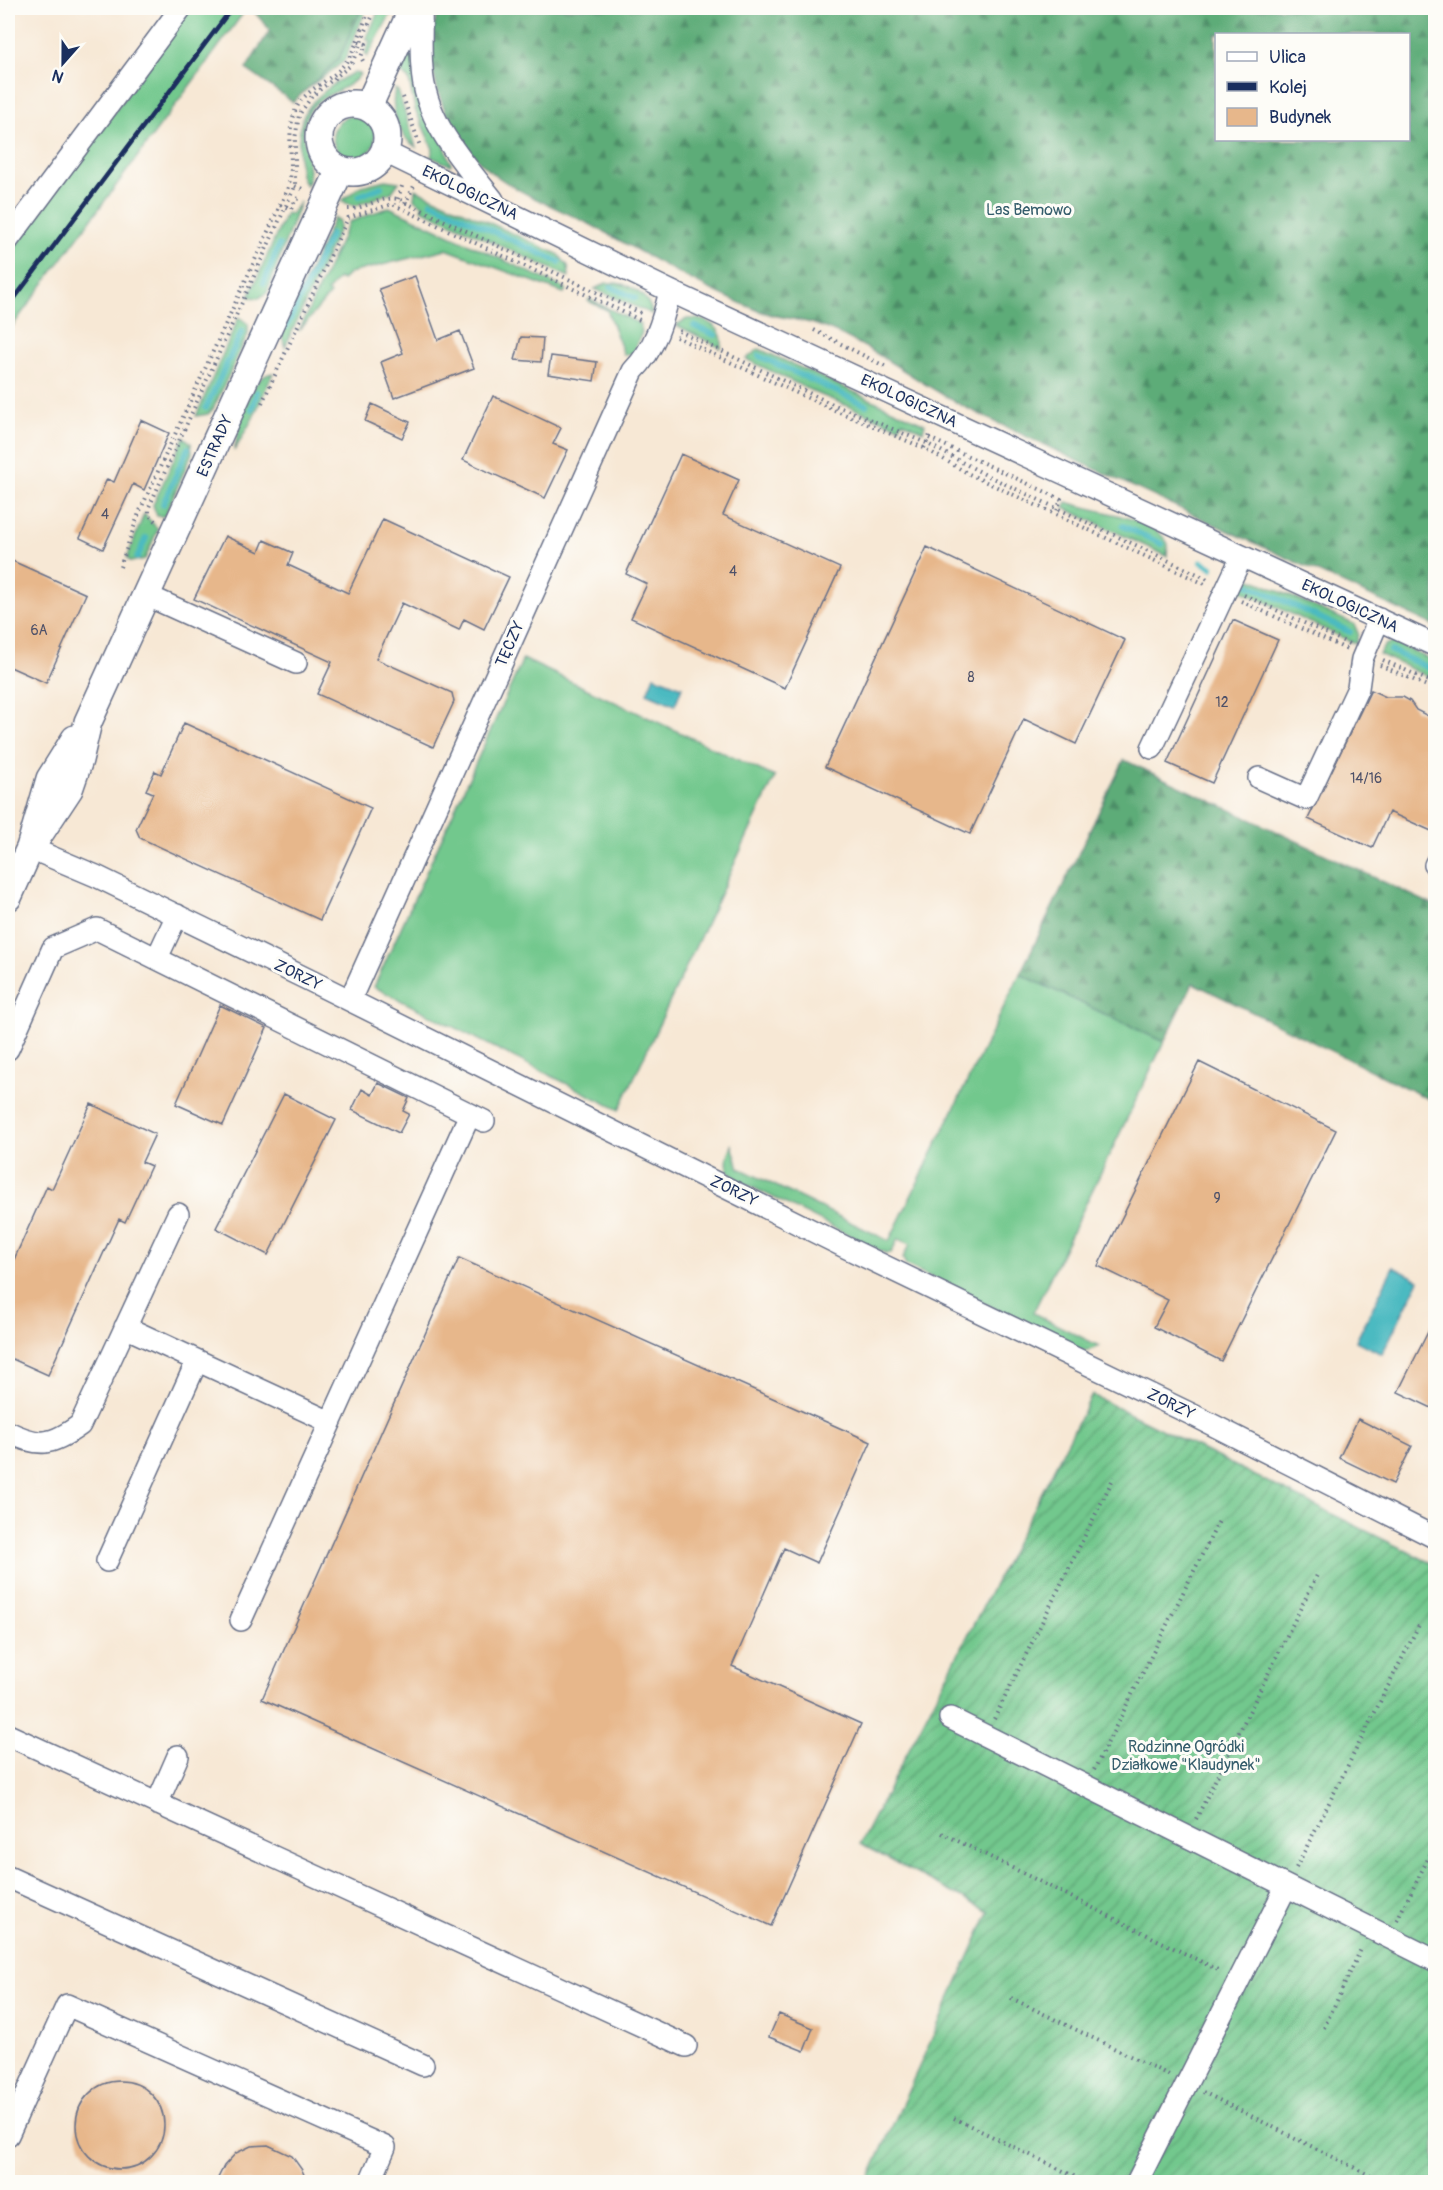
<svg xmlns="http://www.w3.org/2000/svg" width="1443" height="2190" font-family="Pangolin,sans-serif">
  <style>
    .grass { fill: #72c88d; stroke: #467c76; stroke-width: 1.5 }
    .forest { fill: url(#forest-firs); stroke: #3c6e6b; stroke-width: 1.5; fill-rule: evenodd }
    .garden { fill: url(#garden-furrows); stroke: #467c76; stroke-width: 1.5 }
    .water { fill: #4bbac1; stroke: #337490; stroke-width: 1.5 }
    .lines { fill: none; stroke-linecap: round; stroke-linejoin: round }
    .stream { stroke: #4bbac1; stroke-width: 6 }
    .building { fill: #e7b78b }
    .minor-casing { stroke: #687088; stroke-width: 24 }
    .major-casing { stroke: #687088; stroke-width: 30 }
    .path { stroke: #687088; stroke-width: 4; stroke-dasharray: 1.5 4.5; stroke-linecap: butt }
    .minor { stroke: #fff; stroke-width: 21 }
    .major { stroke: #fff; stroke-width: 27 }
    .rail { stroke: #1b2f5e; stroke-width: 4.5 }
    .labels { text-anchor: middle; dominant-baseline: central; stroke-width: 6; stroke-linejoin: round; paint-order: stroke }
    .number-label { font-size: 14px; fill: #4e5169 }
    .street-label { font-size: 16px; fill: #1b2f5e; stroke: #fdfcf7 }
    .park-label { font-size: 16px; fill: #355d6c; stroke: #fdfcf7 }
  </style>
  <defs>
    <pattern id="forest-firs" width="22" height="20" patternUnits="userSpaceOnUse" patternTransform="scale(1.5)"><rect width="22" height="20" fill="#5dac78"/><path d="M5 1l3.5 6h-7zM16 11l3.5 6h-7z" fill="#4c8c66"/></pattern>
    <pattern id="garden-furrows" width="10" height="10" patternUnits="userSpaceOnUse" patternTransform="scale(1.5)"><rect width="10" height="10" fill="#72c88d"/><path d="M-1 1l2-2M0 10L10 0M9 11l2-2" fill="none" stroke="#5da376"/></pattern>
  </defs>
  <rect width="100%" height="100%" fill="#fdfcf7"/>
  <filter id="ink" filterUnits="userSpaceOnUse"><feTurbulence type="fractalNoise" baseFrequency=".0167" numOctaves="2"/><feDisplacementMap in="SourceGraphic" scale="12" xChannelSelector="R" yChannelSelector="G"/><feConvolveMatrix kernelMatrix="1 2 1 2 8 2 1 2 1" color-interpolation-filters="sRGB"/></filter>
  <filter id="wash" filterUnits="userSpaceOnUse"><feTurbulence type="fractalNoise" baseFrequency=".008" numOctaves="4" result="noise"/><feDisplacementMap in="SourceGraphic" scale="24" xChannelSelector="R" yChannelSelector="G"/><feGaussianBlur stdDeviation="1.35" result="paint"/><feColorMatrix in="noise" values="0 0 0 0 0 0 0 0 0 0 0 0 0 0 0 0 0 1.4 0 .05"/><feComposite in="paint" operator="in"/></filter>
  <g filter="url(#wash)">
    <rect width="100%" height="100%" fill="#f7e8d5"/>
    <path class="grass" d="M190,8h57l-239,324v-75z
      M362,8h5l-23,53 -42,32 37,-34z
      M380,8h14l-27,49 -2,-4 5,-12 -4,-2z
      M412,51l39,113 -1,1 -19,-8 2,-8 -18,-40 -6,-29 -9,-8z
      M354,73l6,1c-11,17 -36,18 -49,35 -18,26 4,51 -4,77 -8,-8 -7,-21 -8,-31 -1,-35 3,-47 31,-68 8,-6 15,-11 24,-14z
      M395,89l3,2 18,56c-18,-11 -26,-38 -21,-58z
      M333 137a21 21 0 1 1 42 0a21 21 0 1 1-42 0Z
      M385,180l14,2 -7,10 -37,14 -14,-5 20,-15z
      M415,189l143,65 10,12 1,11 -148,-68 2,-4 -9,-6z
      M300,202l-33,91 -8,5 -10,-1 37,-84 5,1z
      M389,207l177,82 -2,4 -118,-44 -96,24 -8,7 -3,-2 -12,14 3,2 -31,37 50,-109z
      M334,218l5,3v8l-54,118 -4,-15z
      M606,283c20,-2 43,10 46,31l-57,-25z
      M589,299l51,25 2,8 -9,21 -9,2 -17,-45 -19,-9z
      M239,317l9,7v10l-35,75 -5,5 -12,2z
      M687,319c18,-2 39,8 34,29l-45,-23z
      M759,349l166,75 -2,7 -21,-10 -3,6 -83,-34 -70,-34z
      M273,373l-20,45 -19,33c6,-22 11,-74 39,-78z
      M184,437l7,6 1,10 -27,63h-8l-4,-11z
      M1067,502c27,10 88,15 101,42l-1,12 -103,-48z
      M144,514l14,15 -13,30 -14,3 -4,-4z
      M1247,577l107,47 4,9 -2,11 -122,-57 7,-8z
      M1394,642l41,20v18l-56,-26 6,-9z
      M523,659l252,118 -156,333 -245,-123z
      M1020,974l144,68 -131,271 66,33 -11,5h-7l-175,-86 -3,-7 7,-14 -12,-5 -7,14h-6l-145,-72 -12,-10 -1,-12 5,-14 7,23 150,73z"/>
    <path class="forest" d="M251,8h111l-23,51 -46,43 -47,-33 24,-39z
      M440,8h995v618c-155,-72 -312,-142 -466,-217 -52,-25 -96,-65 -152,-84 -19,-7 -41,-7 -60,-15 -56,-22 -107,-53 -160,-82 -32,-17 -69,-30 -99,-51 -49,-34 -83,-112 -58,-169zM1216,34h192v106h-192z
      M1124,760l311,146v196l-242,-119 -29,59 -144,-68z"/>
    <path class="garden" d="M1092,1395l343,170v617h-568l122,-270 -129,-68z"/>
    <path class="water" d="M654,676l28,11 -7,18 -28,-12z
      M1393,1267l26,13 -37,74 -26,-13z"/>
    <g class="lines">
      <path class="stream" d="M359,196l22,-9
        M431,202l128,60
        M264,283l15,-38
        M611,287l24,11
        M287,326l44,-92
        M694,326l21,9
        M759,356l107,49
        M206,408l36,-77
        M252,409l5,-17
        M163,504l25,-56
        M1123,526l39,18
        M137,558l9,-20
        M1202,562l10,6
        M1243,582l107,50
        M1391,651l45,20"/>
    </g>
    <g id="blocks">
      <path class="building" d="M415,276l23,64 22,-9 14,37 -80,30 -13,-36 22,-9 -24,-64z
        M521,337l22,1 -2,24 -26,-2z
        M551,356l46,6 -3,19 -46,-7z
        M493,396l68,32 -8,16 15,6 -23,48 -82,-38z
        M372,404l38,18 -8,16 -37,-17z
        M141,420l28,13 -25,57 -11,-6 -30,65 -23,-11 27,-59 7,3z
        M681,454l58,26 -16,35 117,53 -55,120 -154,-70 16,-34 -21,-10z
        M383,519l126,58 -25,52 -20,-10 -5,11 -57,-27 -26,56 76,34 2,9 -21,45 -116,-53 15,-32 -138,-63 31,-63 34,16 5,-12 29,13 -5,12 60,28z
        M927,547l198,93 -49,104 -52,-25 -54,115 -145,-67z
        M8,559l78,35 -40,89 -38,-17z
        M1233,620l45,20 -66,143 -45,-20z
        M1371,690l15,7h17l7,4 6,9 20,10v113l-47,-21 -17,36 -64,-29z
        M184,723l187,85 -51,112 -180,-82 -4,-9 17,-36 -7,-3 9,-19 6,3z
        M220,1005l47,23 -44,97 -47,-21z
        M1199,1062l137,68 -115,231 -67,-34 14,-27 -70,-34z
        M378,1083l31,15 -6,13 6,3 -10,19 -47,-23 10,-21 10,6z
        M284,1094l52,26 -68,135 -52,-27z
        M91,1104l64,30 -13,28 9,4 -26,56 -6,-3 -71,156 -40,-18v-84l39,-87 5,3z
        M459,1258l412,184 -54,121 -33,-15 -52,118 129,58 -90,202 -509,-227z
        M1436,1316v94l-38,-18z
        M1358,1419l54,27 -19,38 -54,-26z
        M779,2014l34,14 -9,23 -35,-14z
        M76 2125a44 44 0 1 1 88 0a44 44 0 1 1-88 0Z
        M268,2145l24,11 10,14 5,12h-91l8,-16 12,-13 15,-7z"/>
    </g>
  </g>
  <g filter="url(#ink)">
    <use href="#blocks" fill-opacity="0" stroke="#687088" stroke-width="1.5"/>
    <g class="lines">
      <g class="minor-casing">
        <path id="minor" d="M421,8c1,20 -1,40 1,60 2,52 40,93 71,132
          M385,152l285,139 766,355
          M8,240l173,-232
          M146,595l150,68
          M1152,748l90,-192
          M1259,778l47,21 52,-111 4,-29 17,-40
          M30,848l66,28 213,104 534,266 352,170 241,122
          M1435,865l1,-2
          M157,958l20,-43
          M350,1000l283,-629c22,-22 30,-51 37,-80
          M8,1049l45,-101 44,-19 387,192
          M125,1327l205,95
          M8,1432c31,15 43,14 72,-7l98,-211
          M107,1561l90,-200
          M241,1620l229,-506
          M950,1718l486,243
          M8,1735l678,311
          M157,1804l21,-48
          M8,1877l415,188
          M8,2135l59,-130 318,142 -15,35
          M1137,2182l149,-295"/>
      </g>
      <g class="major-casing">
        <path id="major" d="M319 138a34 34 0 1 1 68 0a34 34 0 1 1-68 0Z
          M368,107l45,-99
          M30,848l39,-59 10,-29 9,-38 252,-552
          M8,897l22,-49 20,-69 25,-40"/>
      </g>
      <path class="path" d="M359,42l7,2 -5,13 2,4
        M403,97l17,49
        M295,186l10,4
        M398,199l5,-16
        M405,204l9,-18
        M280,205l11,4 5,-10 6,-1
        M348,209c17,0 32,-13 50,-10l245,115
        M814,330l74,38
        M679,331l149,71 98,41 60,32 224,105
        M676,337l149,69 99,42 45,26 238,111
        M262,403l86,-185 44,-14 250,117
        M929,438l132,61 -5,15
        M924,448l7,-15
        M156,521l-7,-6v-8l146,-321v-47l4,-24 13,-19 39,-31 25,-57
        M120,567l19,-54 148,-323c10,-27 -4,-56 10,-83 10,-19 32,-25 45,-40 14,-15 20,-41 28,-59
        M1244,595l105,49
        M1241,601l105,48
        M1383,660l53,24
        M1380,665l56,25
        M994,1719l120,-242
        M1094,1770l125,-249
        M1196,1819l122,-246
        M942,1833l278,138
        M1296,1868l124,-245
        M1397,1920l39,-77
        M1011,1998l158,77
        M1324,2028l38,-81
        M1203,2092l180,90
        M954,2118l132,64"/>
      <use href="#minor" class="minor"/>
      <use href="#major" class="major"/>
      <path class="rail" d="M8,307l224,-299"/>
    </g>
  </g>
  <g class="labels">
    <g class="number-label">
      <text x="105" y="514">4</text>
      <text x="733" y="571">4</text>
      <text x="39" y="630">6A</text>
      <text x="971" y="677">8</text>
      <text x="1222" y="702">12</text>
      <text x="1366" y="778">14/16</text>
      <text x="1217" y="1198">9</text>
    </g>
    <g class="street-label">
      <text transform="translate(470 193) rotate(26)">EKOLOGICZNA</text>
      <text transform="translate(909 401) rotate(25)">EKOLOGICZNA</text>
      <text transform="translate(215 446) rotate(-66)">ESTRADY</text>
      <text transform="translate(1350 606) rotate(25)">EKOLOGICZNA</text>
      <text transform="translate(510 644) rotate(-66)">TĘCZY</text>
      <text transform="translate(298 975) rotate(26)">ZORZY</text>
      <text transform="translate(734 1191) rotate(26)">ZORZY</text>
      <text transform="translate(1171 1404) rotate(26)">ZORZY</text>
    </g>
    <g class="park-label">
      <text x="1029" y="210">Las Bemowo</text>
      <text x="1186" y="1747">Rodzinne Ogródki<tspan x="1186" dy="18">Działkowe "Klaudynek"</tspan></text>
    </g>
  </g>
  <rect width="1443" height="2190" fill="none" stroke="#fdfcf7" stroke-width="30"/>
  <rect x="1215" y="33" width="195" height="108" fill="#fdfcf7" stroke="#a3aaba" stroke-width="1.5"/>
  <rect x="1227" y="52" width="30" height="9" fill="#ffffff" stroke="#a3aaba" stroke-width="1.5"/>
  <text x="1269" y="63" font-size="18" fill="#1b2f5e">Ulica</text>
  <rect x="1227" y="82" width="30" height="9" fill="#1b2f5e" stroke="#a3aaba" stroke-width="1.5"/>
  <text x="1269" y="93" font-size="18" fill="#1b2f5e">Kolej</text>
  <rect x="1227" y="108" width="30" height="18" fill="#e7b78b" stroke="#a3aaba" stroke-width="1.5"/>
  <text x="1269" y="123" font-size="18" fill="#1b2f5e">Budynek</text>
  <g transform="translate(63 63) rotate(201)" stroke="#fdfcf7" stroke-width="4.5" paint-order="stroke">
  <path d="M0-4.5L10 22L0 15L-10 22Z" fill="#1b2f5e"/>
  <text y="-9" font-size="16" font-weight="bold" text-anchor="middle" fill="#1b2f5e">N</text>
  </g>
</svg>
